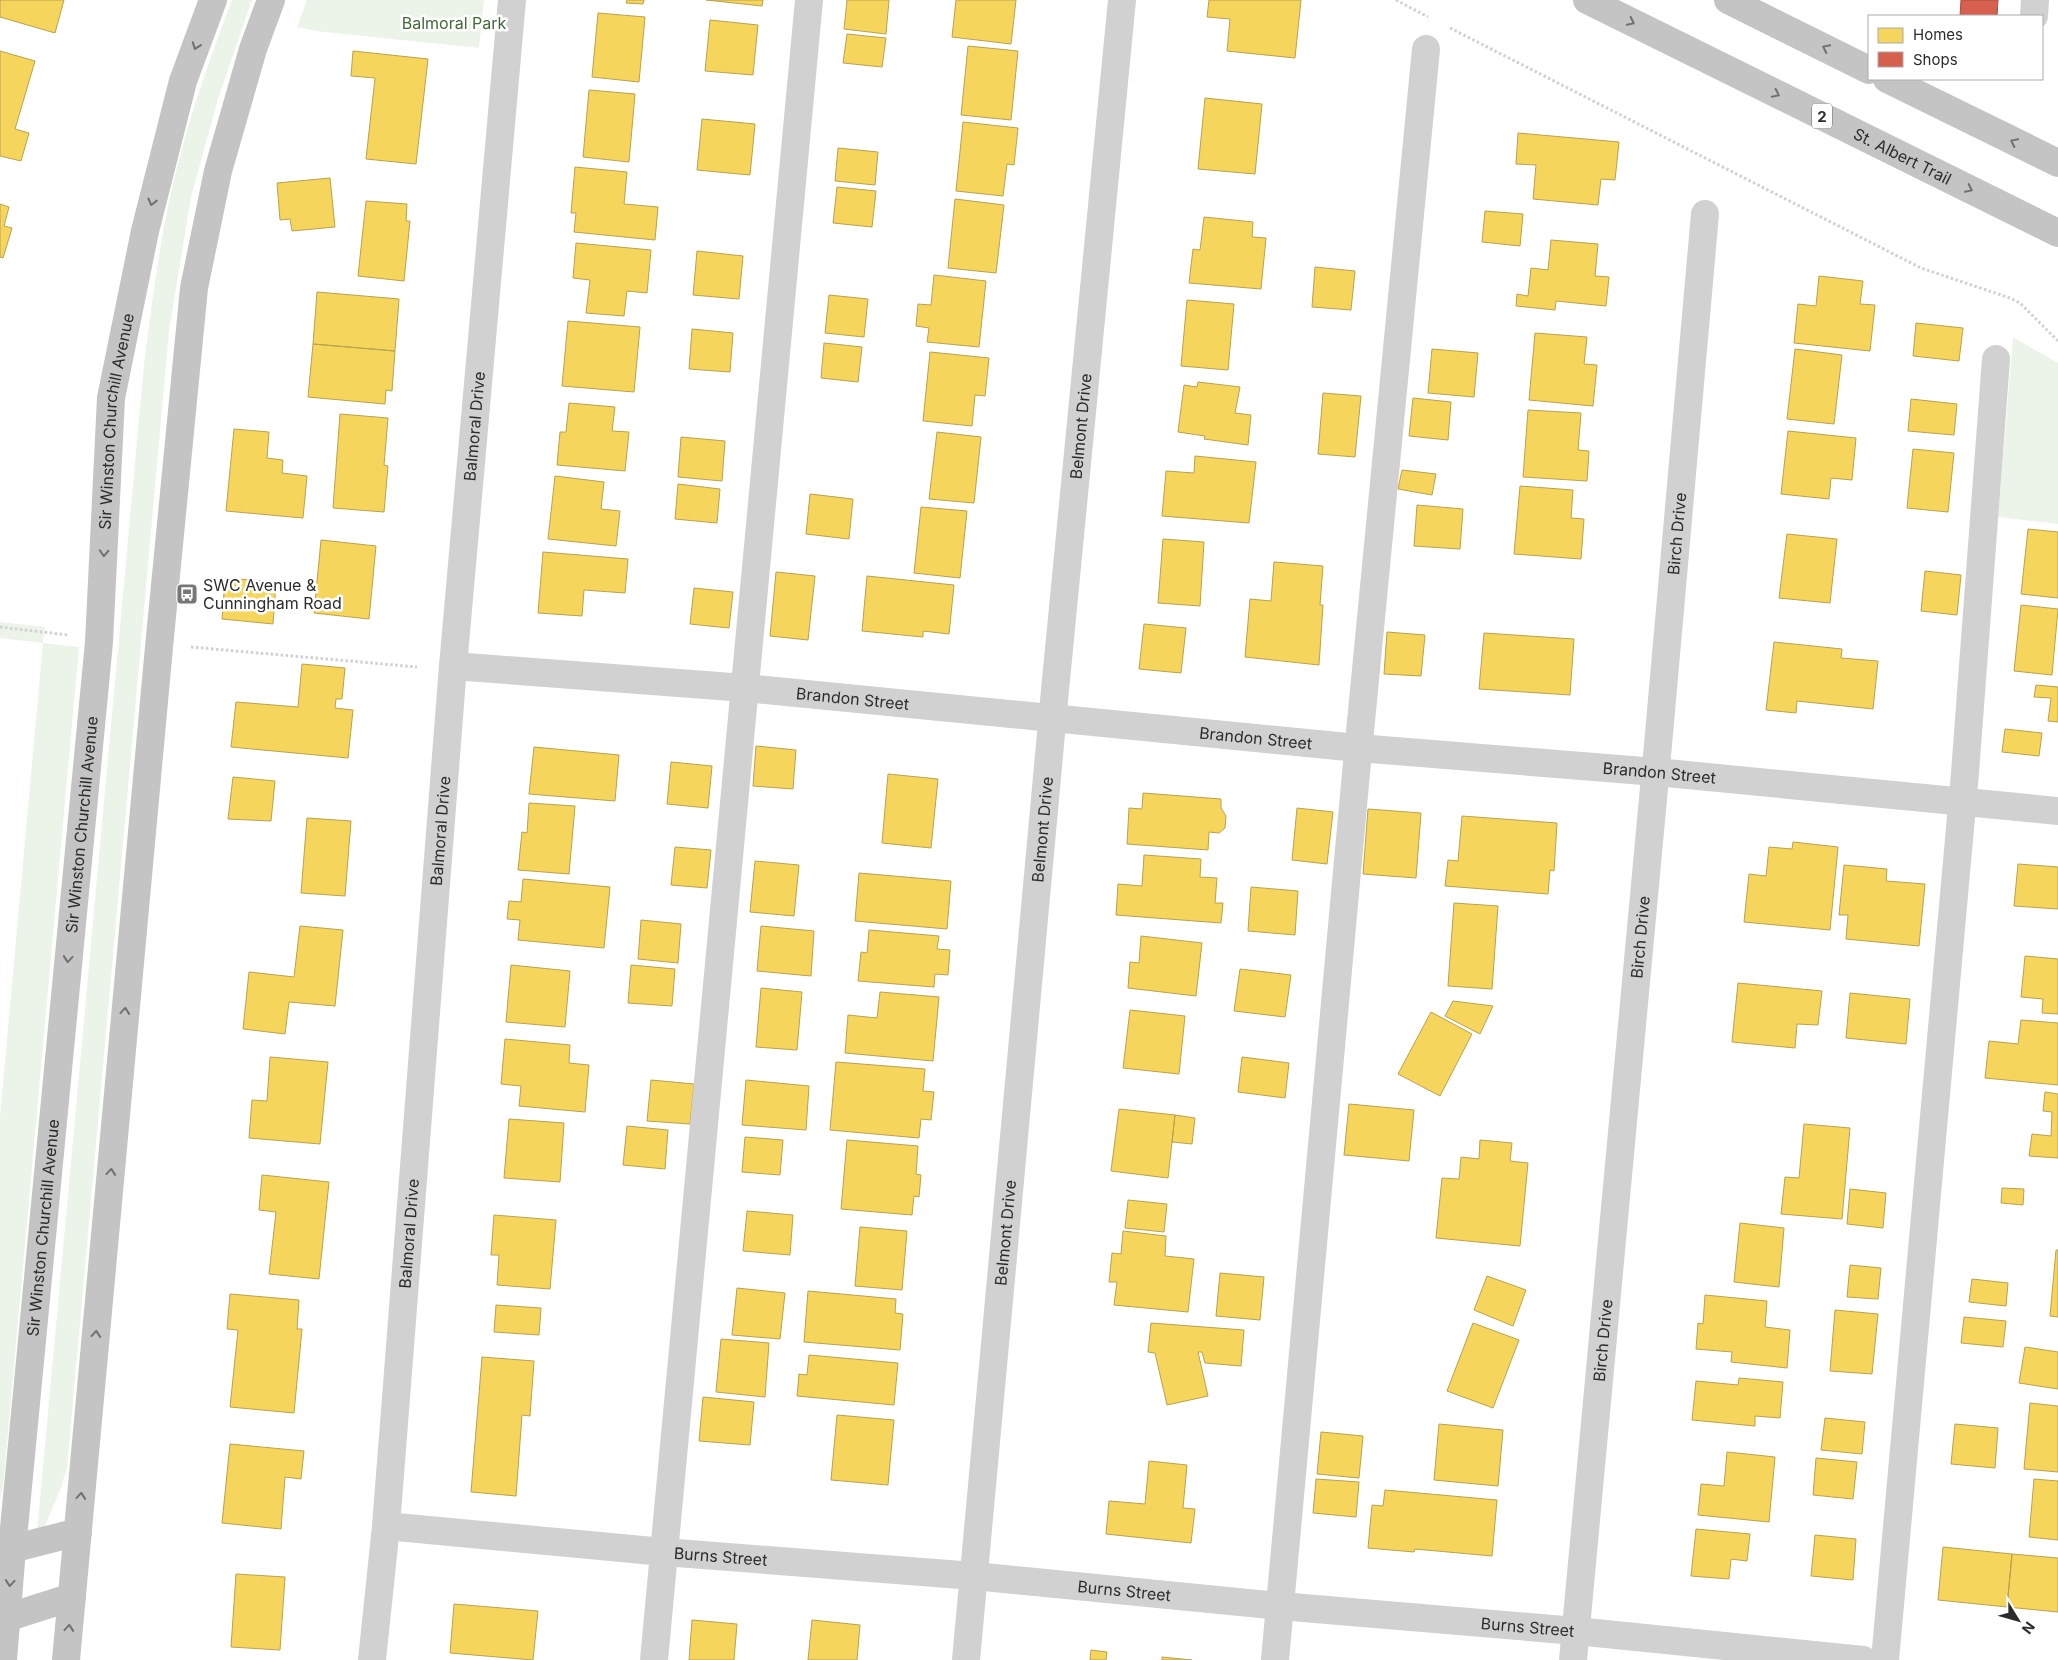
<svg xmlns="http://www.w3.org/2000/svg" width="2058" height="1660" font-family="Inter,sans-serif">
  <style>
    .green { fill: #ecf4ea }
    .homes { fill: #f6d55c; stroke: #b9a24e }
    .shops { fill: #d6604d; stroke: #a35043 }
    .lines { fill: none; stroke-linecap: round; stroke-linejoin: round }
    .path { stroke: #d1d1d1; stroke-width: 3; stroke-dasharray: 2.5 2.5; stroke-linecap: butt }
    .minor { stroke: #d1d1d1; stroke-width: 28 }
    .major { stroke: #c4c4c4; stroke-width: 28 }
    .oneway { stroke: #707070 }
    .labels { text-anchor: middle; dominant-baseline: central; stroke-width: 5; stroke-linejoin: round; paint-order: stroke }
    .shield { fill: #fff; stroke: #6b6b6b; stroke-width: 1 }
    .shield-label { font-size: 15px; font-weight: bold; fill: #2c2c2c }
    .park-label { font-size: 16px; fill: #416938; stroke: #fff }
    .street-label { font-size: 16px; fill: #2c2c2c; stroke: #fff }
    .poi-label { font-size: 16px; fill: #2c2c2c; stroke: #fff; text-anchor: start }
  </style>
  <rect width="100%" height="100%" fill="#fff"/>
  <path class="green" d="M232,0h20l-34,99 -27,98 -22,134 -102,1137 -6,20 -17,40 -7,5 107,-1168c9,-72 18,-144 37,-213 14,-52 32,-102 51,-152z
    M307,0h177l-5,48 -164,-17 -18,-4z
    M2013,337l45,26v161l-60,-7z
    M0,622l45,5 -2,16 36,4 -76,841 -3,9v-380l43,-474 -43,-5z"/>
  <path class="homes" d="M0,0h64l-9,33 -55,-16z
    M627,0h17l-1,4 -17,-1z
    M706,0h57l-1,6z
    M847,0h42l-3,34 -42,-5z
    M956,0h60l-5,44 -59,-7z
    M1209,0h92l-6,58 -68,-7 3,-32 -23,-2z
    M598,13l47,4 -6,65 -47,-5z
    M710,20l48,5 -5,50 -48,-4z
    M847,34l39,4 -4,29 -39,-4z
    M968,46l50,5 -7,69 -50,-5z
    M0,51l35,10 -20,68 14,4 -8,28 -21,-5z
    M353,51l75,8 -12,105 -50,-5 9,-81 -24,-2z
    M589,90l46,4 -6,68 -46,-5z
    M1205,98l57,6 -7,70 -57,-5z
    M702,119l53,5 -5,51 -53,-5z
    M963,122l55,6 -4,37 -7,-1 -4,32 -47,-5z
    M1518,133l101,9 -4,38 -14,-1 -3,26 -65,-6 3,-34 -20,-1z
    M838,148l40,4 -3,33 -40,-4z
    M575,167l52,5 -3,32 34,3 -3,33 -81,-8 2,-19h-5z
    M330,178l5,49 -43,4 -2,-12 -10,1 -3,-37z
    M837,187l39,4 -4,36 -39,-4z
    M955,199l49,6 -8,68 -48,-5z
    M366,201l41,3 -1,17h4l-6,60 -46,-5z
    M0,204l9,3 -5,19 8,2 -9,30 -3,-1z
    M1485,211l38,3 -3,32 -38,-4z
    M1204,217l49,5 -1,15 14,1 -5,51 -72,-6 4,-34 7,1z
    M1551,240l47,4 -3,32 14,1 -3,29 -50,-5 -1,9 -39,-4 1,-12 11,2 3,-28 17,2z
    M576,243l75,7 -4,43 -20,-2 -3,25 -38,-3 4,-33 -17,-2z
    M697,251l46,5 -4,43 -46,-4z
    M1315,267l40,4 -4,39 -39,-3z
    M934,275l52,6 -7,66 -52,-5 2,-14 -13,-2 2,-22 13,1z
    M1819,276l44,5 -3,23 15,1 -5,46 -76,-8 4,-39 18,2z
    M317,292l82,7 -4,52 -82,-7z
    M829,295l39,4 -4,38 -39,-4z
    M1187,300l47,4 -6,66 -47,-4z
    M568,321l72,6 -6,65 -72,-6z
    M1916,323l47,5 -4,33 -46,-5z
    M692,329l41,4 -3,39 -41,-3z
    M1535,333l52,4 -3,27 13,1 -4,41 -64,-6z
    M824,343l38,4 -4,35 -37,-4z
    M313,344l82,7 -3,40 -6,-1 -1,14 -77,-7z
    M1432,349l46,4 -4,44 -46,-4z
    M1795,349l47,6 -8,69 -47,-5z
    M930,352l59,6 -4,38 -10,-1 -3,31 -49,-5z
    M1198,382l42,5 -5,26 16,2 -3,30 -44,-6 1,-3 -27,-4 6,-47 13,2z
    M1323,393l38,3 -6,61 -37,-3z
    M1413,398l38,4 -3,38 -39,-4z
    M1911,399l46,5 -3,31 -46,-4z
    M569,403l46,4 -3,24 17,1 -4,39 -68,-6 3,-33h6z
    M1528,410l53,3 -3,37 11,1 -2,30 -64,-4z
    M340,414l48,4 -4,47 4,1 -4,46 -51,-4z
    M234,429l35,3 -2,26 16,2 -1,13 25,3 -4,42 -77,-7z
    M1788,431l68,7 -4,42 -21,-2 -2,21 -48,-5z
    M937,432l44,5 -7,66 -45,-4z
    M681,437l44,4 -3,40 -44,-4z
    M1913,449l41,4 -6,59 -41,-4z
    M1195,456l61,6 -7,61 -87,-7 4,-45 28,2z
    M1402,470l34,4 -4,21 -34,-6z
    M555,476l49,6 -3,27 19,2 -4,35 -68,-7z
    M678,484l42,5 -3,34 -42,-4z
    M1520,486l53,4 -2,28 13,1 -3,40 -67,-5z
    M810,494l43,5 -4,40 -43,-5z
    M1417,505l46,4 -3,40 -46,-3z
    M921,507l46,4 -7,67 -46,-5z
    M2028,529l30,3v66l-37,-4z
    M1787,534l50,5 -7,64 -51,-5z
    M1163,539l41,3 -4,64 -42,-3z
    M321,540l55,6 -7,73 -55,-6z
    M543,552l85,7 -3,34 -41,-3 -2,26 -44,-3z
    M1274,562l49,4 -3,39h3l-4,60 -74,-8 5,-58 21,2z
    M1925,571l36,4 -4,40 -36,-4z
    M776,572l39,4 -7,64 -38,-4z
    M867,576l87,9 -5,49 -26,-3v6l-61,-6z
    M225,578l51,4 -3,42 -51,-5z
    M694,588l39,4 -4,36 -39,-4z
    M2021,605l37,4 -6,66 -38,-4z
    M1144,624l42,4 -5,45 -42,-4z
    M1387,632l38,3 -4,41 -37,-2z
    M1484,633l90,6 -4,56 -91,-6z
    M1774,642l68,7 -1,9 37,3 -5,48 -76,-8 -1,12 -30,-3z
    M302,664l43,4 -3,31h-6l-1,9 18,2 -5,48 -117,-11 5,-45 62,5z
    M2036,685l22,2v35l-10,-1 3,-23 -17,-1z
    M2005,729l37,4 -3,23 -37,-4z
    M756,746l40,4 -3,39 -40,-3z
    M534,747l85,8 -4,46 -86,-7z
    M671,762l41,4 -4,42 -41,-4z
    M888,774l50,5 -7,69 -49,-5z
    M233,777l42,4 -4,40 -43,-2z
    M1143,793l78,6v9l5,8 -1,12 -6,5 -10,-1 -1,18 -81,-6 2,-36 13,1z
    M529,803l46,3 -6,68 -51,-4 4,-38 5,1z
    M1297,808l36,4 -6,52 -35,-4z
    M1368,809l53,4 -5,65 -53,-4z
    M1462,816l95,7 -3,48 -4,-1 -2,24 -103,-8 3,-26 10,1z
    M307,818l44,3 -6,75 -44,-3z
    M1793,842l45,5 -8,83 -86,-8 5,-48 17,2 3,-29 23,2z
    M675,847l36,3 -4,38 -36,-3z
    M1144,855l57,4 -1,18 17,1 -2,25h8l-2,20 -105,-8 2,-31 24,2z
    M755,861l44,4 -5,51 -44,-4z
    M2018,864l40,3v42l-44,-3z
    M1844,865l43,4 -1,12 39,3 -6,62 -73,-7 2,-24h-9z
    M859,873l92,8 -4,48 -92,-8z
    M523,879l87,8 -6,61 -86,-8 2,-20 -13,-1 2,-18 12,1z
    M1251,887l47,4 -3,44 -47,-4z
    M1454,903l44,3 -6,83 -44,-3z
    M641,920l40,4 -3,39 -40,-4z
    M300,926l43,4 -8,76 -46,-4 -4,32 -42,-5 6,-57 45,5z
    M761,926l53,5 -3,45 -54,-5z
    M869,930l70,6 -2,13 13,1 -2,25 -13,-1 -1,13 -76,-6 3,-29 6,1z
    M1141,936l61,7 -6,53 -68,-8 2,-26 9,1z
    M2025,956l33,3v55l-16,-1 1,-14 -22,-2z
    M511,965l59,6 -5,56 -59,-5z
    M631,965l44,4 -3,37 -44,-3z
    M1240,969l51,6 -6,42 -51,-6z
    M1738,983l84,8 -4,34 -21,-1 -2,24 -63,-6z
    M761,988l41,4 -5,58 -41,-3z
    M880,992l59,5 -6,64 -88,-8 3,-38 29,3z
    M1850,993l60,6 -4,45 -60,-6z
    M1453,1001l40,5 -13,28 -35,-18z
    M1130,1010l55,6 -6,58 -56,-6z
    M1431,1012l41,22 -32,62 -42,-22z
    M2021,1020l37,3v62l-73,-7 4,-37 29,3z
    M505,1039l65,6 -1,18 20,2 -4,47 -66,-6 2,-20 -20,-2z
    M270,1057l58,5 -8,82 -71,-6 3,-38 15,1z
    M1242,1057l47,6 -4,35 -47,-6z
    M836,1062l89,7 -2,22 11,1 -3,28 -10,-1 -2,19 -89,-8z
    M651,1080l43,4 -4,40 -43,-3z
    M746,1080l63,6 -3,44 -64,-5z
    M2045,1092l13,2v64l-29,-2 3,-22 19,2 1,-24 -9,-1z
    M1349,1104l65,6 -5,51 -65,-6z
    M1119,1109l56,6 -7,63 -57,-7z
    M1175,1115l20,3 -3,26 -20,-2z
    M509,1119l55,4 -4,59 -56,-4z
    M1804,1124l46,4 -8,91 -61,-5 4,-37 14,1z
    M627,1126l41,4 -3,39 -42,-4z
    M745,1137l38,3 -3,35 -38,-3z
    M847,1140l71,6 -2,28 5,1 -2,22 -5,-1 -2,19 -71,-6z
    M1480,1140l32,3 -2,18 18,2 -8,83 -84,-8 6,-60 17,1 2,-22 18,2z
    M262,1175l67,7 -10,97 -50,-5 7,-62 -17,-2z
    M2002,1188l22,1 -1,16 -22,-2z
    M1850,1189l36,4 -3,35 -36,-4z
    M1128,1200l39,4 -3,28 -39,-4z
    M747,1211l46,4 -3,40 -47,-4z
    M494,1215l62,5 -6,69 -53,-4 2,-30h-8z
    M1740,1223l44,5 -5,59 -45,-5z
    M860,1227l47,4 -5,59 -47,-4z
    M1123,1231l43,5 -1,20 29,3 -6,53 -74,-7 3,-23h-8l3,-29 9,1z
    M2056,1250h2v67l-8,-1z
    M1850,1265l31,3 -3,31 -31,-2z
    M1220,1273l44,4 -4,43 -44,-4z
    M1487,1276l39,14 -13,36 -39,-16z
    M1972,1279l36,4 -2,23 -37,-4z
    M737,1288l48,5 -5,46 -48,-4z
    M808,1291l88,8 -1,14 8,1 -3,36 -96,-8z
    M230,1294l69,6 -2,29h5l-8,84 -64,-6 8,-77 -11,-1z
    M1705,1295l62,6 -2,26 25,3 -3,38 -56,-6 1,-10 -36,-3 2,-26 5,1z
    M496,1305l45,3 -2,27 -45,-3z
    M1835,1310l43,4 -6,60 -42,-3z
    M1964,1317l42,4 -3,26 -42,-4z
    M1151,1323l93,7 -3,36 -36,-3 -3,-11h-4l10,44 -41,9 -12,-52 -7,-1z
    M1473,1323l46,17 -26,68 -46,-17z
    M721,1339l48,4 -4,54 -49,-5z
    M2025,1347l33,5v37l-39,-6z
    M809,1355l89,8 -4,42 -97,-9 2,-22 8,1z
    M482,1357l52,4 -4,55 -8,-1 -6,81 -45,-4z
    M1739,1378l44,4 -3,36 -25,-2v10l-63,-6 4,-39 42,4z
    M703,1397l51,5 -4,43 -51,-4z
    M2030,1403l28,3v66l-34,-3z
    M837,1415l57,5 -6,65 -57,-5z
    M1825,1418l40,4 -3,32 -41,-4z
    M1439,1424l64,6 -5,56 -64,-6z
    M1955,1424l43,4 -3,40 -44,-4z
    M1321,1432l42,4 -4,42 -42,-4z
    M230,1444l74,7 -3,28 -16,-2 -4,52 -59,-6z
    M1727,1452l48,5 -6,65 -71,-7 3,-31 23,2z
    M1816,1458l41,4 -4,37 -40,-4z
    M1149,1461l38,4 -4,43 12,1 -4,34 -85,-9 3,-33 36,3z
    M1316,1479l43,3 -3,35 -43,-4z
    M2034,1479l24,2v59l-29,-3z
    M1385,1490l112,10 -5,56 -77,-7 -1,3 -46,-4 4,-43 11,1z
    M1696,1529l54,5 -3,27 -16,-2 -2,20 -38,-3z
    M1815,1535l41,4 -3,41 -42,-4z
    M1943,1547l69,7 -5,53 -69,-7z
    M2012,1554l46,4v54l-51,-5z
    M236,1574l49,3 -5,73 -49,-3z
    M454,1604l84,7 -5,49 -83,-7z
    M692,1620l45,4 -3,36h-45z
    M812,1620l48,5 -3,35h-49z
    M1091,1650l16,2 -1,8h-16z
    M1162,1657l30,3h-30z"/>
  <path class="shops" d="M1961,0h37l-1,16h-37z"/>
  <g class="lines">
    <path class="path" d="M1396,0l32,17
      M1450,28l471,240 89,30 10,5 38,38
      M0,627l68,8
      M191,647l226,20"/>
    <g class="minor">
      <path d="M2034,16l1,-16"/>
      <path id="s1" d="M453,666l292,22 613,60 298,24 402,39"/>
      <path id="s2" d="M386,1526l278,26 310,24 306,30 296,25 287,29"/>
      <path id="s3" d="M372,1660l14,-134 67,-860 59,-666"/>
      <path d="M654,1660l155,-1660"/>
      <path id="s4" d="M966,1660l89,-970 67,-690"/>
      <path d="M1275,1660l81,-887 70,-724"/>
      <path id="s5" d="M1573,1660l85,-915 47,-531"/>
      <path d="M1885,1660l80,-887 31,-414"/>
    </g>
    <g class="major">
      <path id="s6" d="M1587,0l471,233"/>
      <path d="M1728,0l141,70"/>
      <path d="M1887,79l171,84"/>
      <path d="M0,1552l78,-20"/>
      <path d="M0,1620l72,-23"/>
      <path id="s7" d="M3,1660l9,-111 87,-907 12,-244 34,-167 38,-150 30,-81"/>
      <path d="M66,1660l93,-1013 35,-359 24,-117 35,-122 18,-49"/>
    </g>
  </g>
  <defs><path id="oneway-chevron" d="M-2-3.5L2.5 0L-2 3.5" fill="none" stroke-width="1.6" stroke-linecap="round" stroke-linejoin="round" transform="scale(1.25)"/></defs>
  <g class="oneway">
    <use href="#oneway-chevron" transform="translate(1631 22) rotate(26)"/>
    <use href="#oneway-chevron" transform="translate(196 46) rotate(110)"/>
    <use href="#oneway-chevron" transform="translate(1826 48) rotate(-154)"/>
    <use href="#oneway-chevron" transform="translate(1776 94) rotate(26)"/>
    <use href="#oneway-chevron" transform="translate(2014 142) rotate(-154)"/>
    <use href="#oneway-chevron" transform="translate(1969 189) rotate(26)"/>
    <use href="#oneway-chevron" transform="translate(152 202) rotate(104)"/>
    <use href="#oneway-chevron" transform="translate(104 553) rotate(93)"/>
    <use href="#oneway-chevron" transform="translate(68 959) rotate(95)"/>
    <use href="#oneway-chevron" transform="translate(125 1011) rotate(-85)"/>
    <use href="#oneway-chevron" transform="translate(111 1172) rotate(-85)"/>
    <use href="#oneway-chevron" transform="translate(96 1334) rotate(-85)"/>
    <use href="#oneway-chevron" transform="translate(81 1496) rotate(-85)"/>
    <use href="#oneway-chevron" transform="translate(10 1583) rotate(95)"/>
    <use href="#oneway-chevron" transform="translate(69 1628) rotate(-85)"/>
  </g>
  <defs>
    <g id="bus-square" transform="scale(1.125)"><rect x="-9" y="-9" width="18" height="18" rx="4" fill="#767676" stroke="#fff"/><path d="M-5-6H5V4H4V6H2V4H-2V6H-4V4H-5ZM-3.5-4V0h7V-4ZM-3.5 1.2v1.5H-2V1.2ZM2 1.2v1.5H3.5V1.2Z" fill="#fff"/></g>
  </defs>
  <g fill-rule="evenodd">
    <use href="#bus-square" x="187" y="594"/>
  </g>
  <g class="labels">
    <rect class="shield" x="1812" y="103.5" width="20" height="25" rx="4"/>
    <g class="shield-label">
      <text x="1822" y="116">2</text>
    </g>
    <g class="park-label">
      <text x="454" y="23">Balmoral Park</text>
    </g>
    <g class="street-label">
      <text stroke="none"><textPath href="#s6" startOffset="352">St. Albert Trail</textPath></text>
      <text stroke="none"><textPath href="#s7" startOffset="1244">Sir Winston Churchill Avenue</textPath></text>
      <text stroke="none"><textPath href="#s3" startOffset="1238">Balmoral Drive</textPath></text>
      <text stroke="none"><textPath href="#s4" startOffset="1239">Belmont Drive</textPath></text>
      <text stroke="none"><textPath href="#s5" startOffset="1131">Birch Drive</textPath></text>
      <text stroke="none"><textPath href="#s1" startOffset="401">Brandon Street</textPath></text>
      <text stroke="none"><textPath href="#s1" startOffset="806">Brandon Street</textPath></text>
      <text stroke="none"><textPath href="#s1" startOffset="1211">Brandon Street</textPath></text>
      <text stroke="none"><textPath href="#s7" startOffset="839">Sir Winston Churchill Avenue</textPath></text>
      <text stroke="none"><textPath href="#s3" startOffset="832">Balmoral Drive</textPath></text>
      <text stroke="none"><textPath href="#s4" startOffset="834">Belmont Drive</textPath></text>
      <text stroke="none"><textPath href="#s5" startOffset="726">Birch Drive</textPath></text>
      <text stroke="none"><textPath href="#s7" startOffset="434">Sir Winston Churchill Avenue</textPath></text>
      <text stroke="none"><textPath href="#s4" startOffset="429">Belmont Drive</textPath></text>
      <text stroke="none"><textPath href="#s3" startOffset="428">Balmoral Drive</textPath></text>
      <text stroke="none"><textPath href="#s5" startOffset="321">Birch Drive</textPath></text>
      <text stroke="none"><textPath href="#s2" startOffset="336">Burns Street</textPath></text>
      <text stroke="none"><textPath href="#s2" startOffset="741">Burns Street</textPath></text>
      <text stroke="none"><textPath href="#s2" startOffset="1146">Burns Street</textPath></text>
    </g>
    <g class="poi-label">
      <text x="203" y="585">SWC Avenue &amp;<tspan x="203" dy="18">Cunningham Road</tspan></text>
    </g>
  </g>
  <rect x="1868" y="15" width="175" height="65" fill="#ffffff" stroke="#ababab"/>
  <rect x="1878" y="28" width="25" height="15" fill="#f6d55c" stroke="#ababab"/>
  <text x="1913" y="40" font-size="15" fill="#2c2c2c">Homes</text>
  <rect x="1878" y="52" width="25" height="15" fill="#d6604d" stroke="#ababab"/>
  <text x="1913" y="65" font-size="15" fill="#2c2c2c">Shops</text>
  <g transform="translate(2018 1620) rotate(127)" stroke="#ffffff" stroke-width="4" paint-order="stroke">
  <path d="M0-4L9 19L0 12L-9 19Z" fill="#2c2c2c"/>
  <text y="-8" font-size="14" font-weight="bold" text-anchor="middle" fill="#2c2c2c">N</text>
  </g>
</svg>
